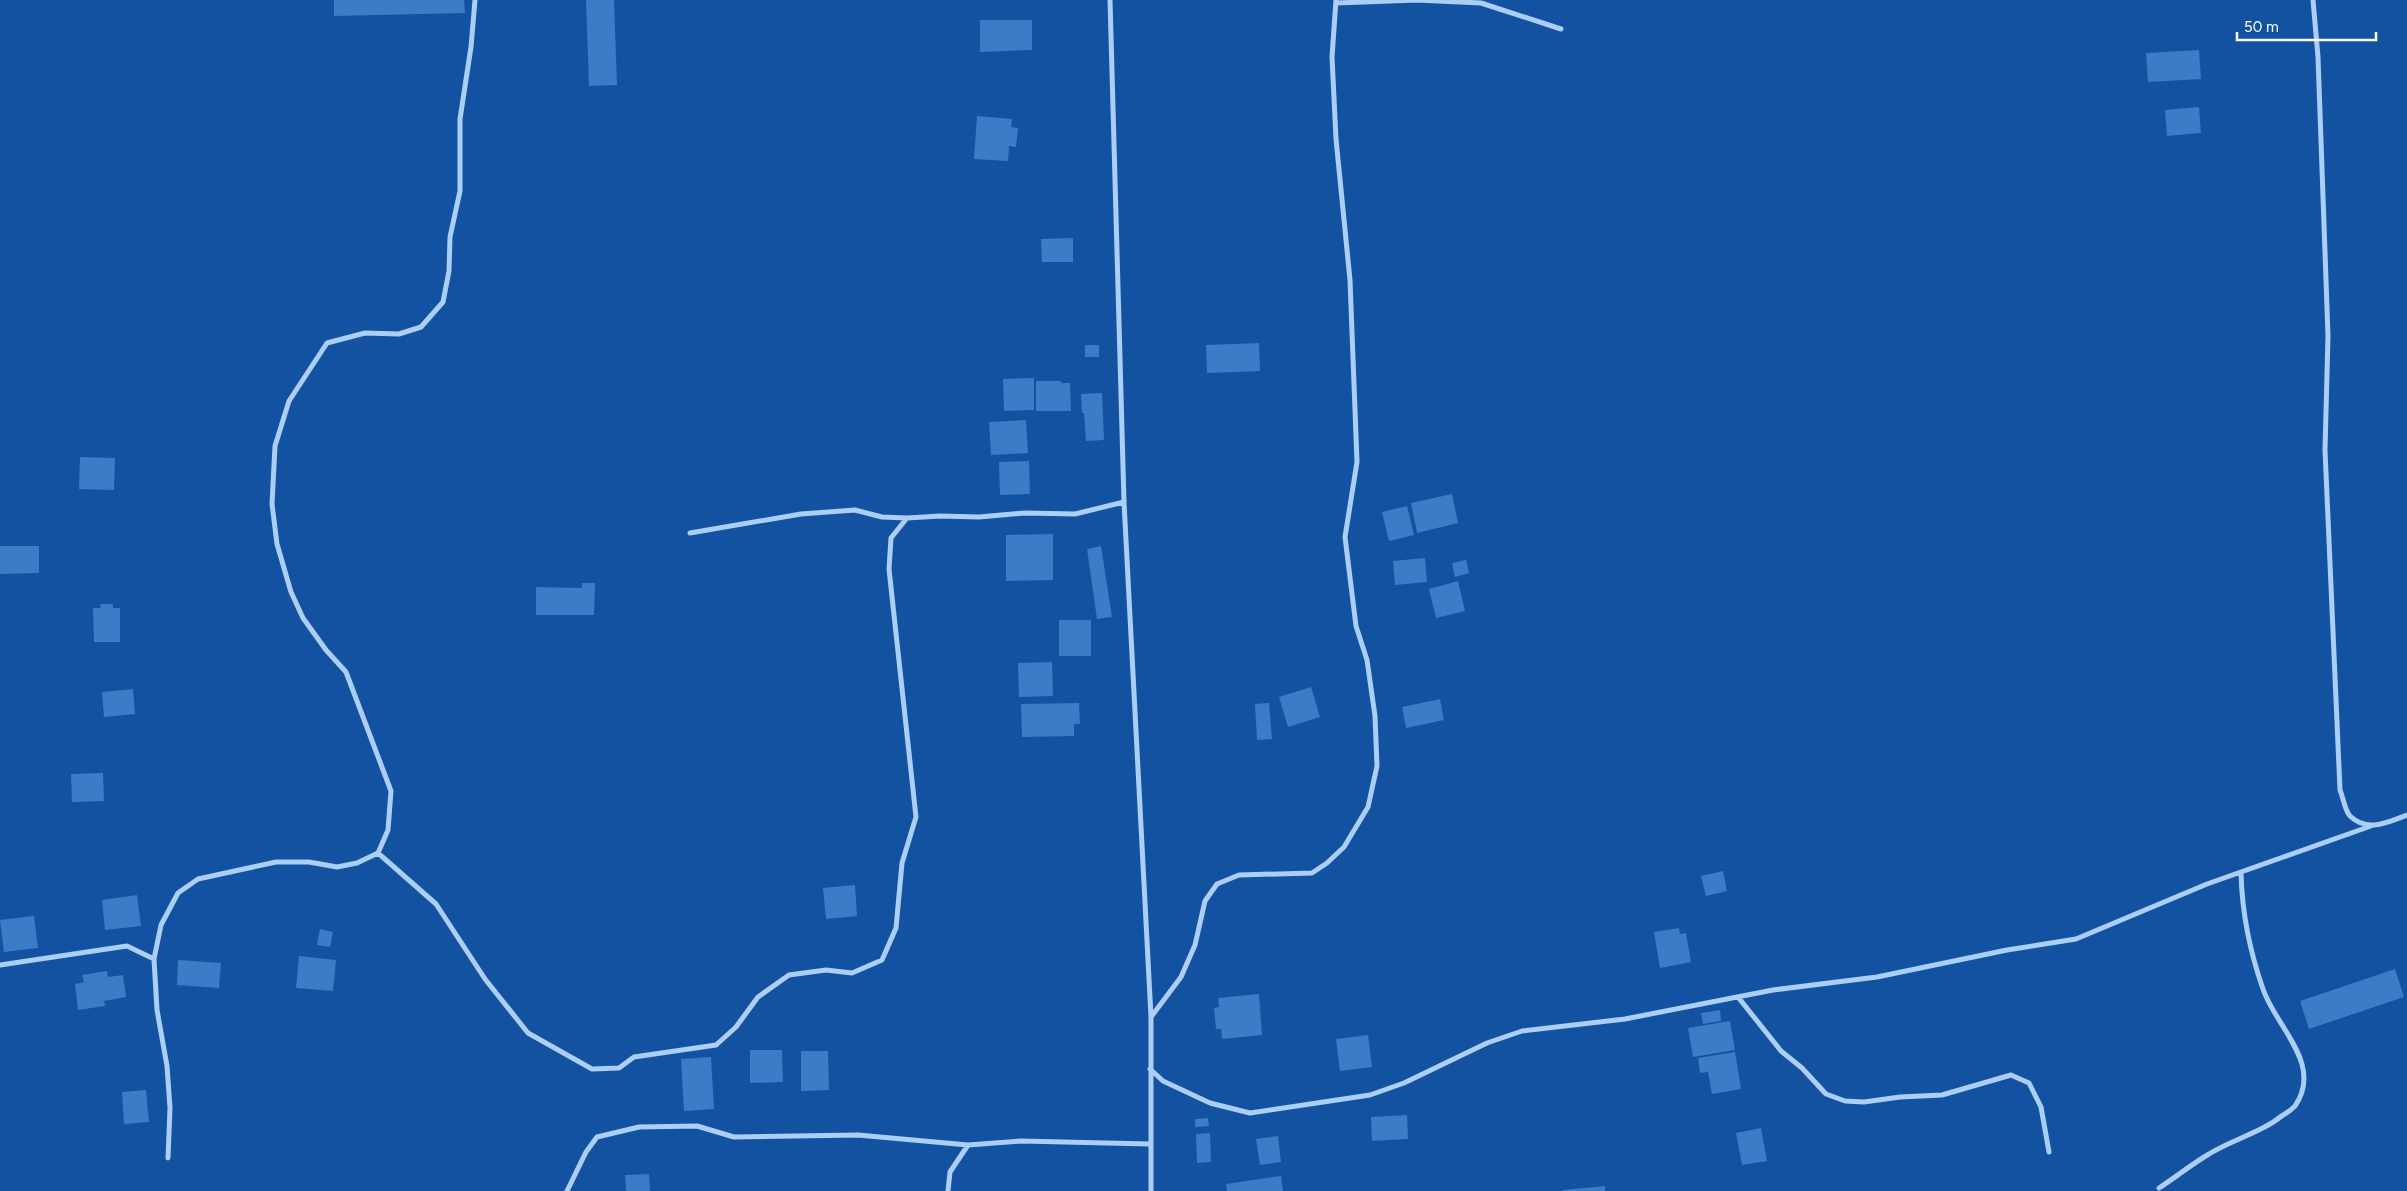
<svg xmlns="http://www.w3.org/2000/svg" width="2407" height="1191" font-family="Figtree,sans-serif">
  <style>
    .building { fill: #3c7bc6 }
    .lines { fill: none; stroke-linecap: round; stroke-linejoin: round }
    .street { stroke: #accdf4; stroke-width: 5 }
  </style>
  <rect width="100%" height="100%" fill="#1352a0"/>
  <path class="building" d="M334,0h130l1,13 -131,3z
    M586,0h28l3,85 -28,1z
    M980,20h52v30l-52,2z
    M2199,50l2,29 -53,3 -2,-29z
    M2199,107l2,26 -34,3 -2,-26z
    M977,116l35,3 -1,8 7,1 -2,19 -7,-1 -1,15 -34,-2z
    M1073,238v24h-31l-1,-23z
    M1259,343l1,28 -53,2 -1,-28z
    M1085,345h14v12h-14z
    M1034,378v32l-30,1 -1,-32z
    M1036,381h25v2h9l1,28h-35z
    M1102,393l2,47 -18,1 -2,-28h-2l-1,-19z
    M1026,420l2,33 -37,2 -2,-33z
    M80,457l35,1 -1,32 -35,-1z
    M1029,461l1,33 -30,1 -1,-33z
    M1452,494l6,29 -41,10 -6,-30z
    M1407,506l7,29 -25,6 -7,-29z
    M1053,534v46l-47,1v-46z
    M0,546h39v27l-39,1z
    M1101,546l11,71 -15,2 -10,-70z
    M1425,558l2,24 -32,3 -2,-24z
    M1466,560l3,13 -14,4 -3,-14z
    M1458,581l7,30 -29,7 -7,-29z
    M582,583h13l-1,32h-58v-28l46,1z
    M100,604h13v4h7v34h-26l-1,-34h8z
    M1059,620h32v36h-32z
    M1052,662l1,34 -34,1 -1,-34z
    M1311,687l9,30 -32,10 -9,-30z
    M133,689l2,25 -31,3 -2,-25z
    M1440,699l4,21 -38,8 -4,-21z
    M1079,703l1,21h-6v12l-52,1 -1,-33z
    M1269,703l3,36 -15,1 -2,-36z
    M103,773l1,28 -32,1 -1,-28z
    M1723,871l4,20 -21,5 -5,-20z
    M855,885l2,31 -31,3 -3,-31z
    M137,895l4,31 -36,4 -3,-30z
    M34,916l4,32 -34,4 -4,-32z
    M1679,928l1,6 6,-1 5,29 -31,6 -6,-36z
    M320,929l13,3 -3,15 -13,-2z
    M299,956l37,4 -3,31 -37,-3z
    M178,960l43,3 -2,25 -42,-3z
    M2395,969l9,28 -95,32 -9,-28z
    M107,971l1,6 15,-2 3,22 -22,4 1,5 -27,4 -3,-26 9,-2 -2,-7z
    M1259,994l3,41 -40,4 -1,-10h-5l-2,-21 5,-1 -1,-9z
    M1720,1010l1,11 -18,3 -2,-11z
    M1730,1021l5,29 -42,7 -5,-29z
    M1368,1035l4,32 -32,4 -4,-32z
    M750,1050h32l1,32 -33,1z
    M801,1051h27l1,39 -28,1z
    M1735,1052l6,37 -29,5 -4,-22 -8,1 -2,-15z
    M711,1057l3,52 -30,2 -3,-52z
    M146,1090l3,32 -25,2 -2,-32z
    M1407,1115l1,24 -36,2 -1,-24z
    M1208,1118l1,8 -14,1v-8z
    M1761,1128l6,33 -25,4 -6,-32z
    M1210,1133l1,29 -14,1 -1,-29z
    M1278,1136l3,26 -21,3 -4,-26z
    M649,1174l1,17h-24l-1,-16z
    M1281,1176l2,15h-56l-1,-7z
    M1605,1186v5h-42v-1z"/>
  <g class="lines">
    <path class="street" d="M1110,0l14,502 27,515v174
      M2313,0l5,57 10,279 -3,114 15,340c3,7 5,21 10,26 18,17 38,6 57,-1
      M1336,3l81,-3 64,3 80,26
      M690,533l111,-19 54,-4 27,7 25,1
      M378,853l58,51 49,75 43,54 64,36 27,-1 15,-11 82,-12 20,-18 22,-30 31,-22 37,-5 26,3 30,-13 14,-32 6,-65 14,-46 -27,-248 2,-31 16,-20 33,-2 39,1 46,-4 50,1 49,-12
      M0,965l127,-19 27,13
      M1738,997l43,54 21,17 24,26 19,7 19,1 36,-5 42,-2 69,-20 18,8 12,24 8,45
      M1151,1017l30,-40 14,-32 10,-44 12,-17 22,-9 73,-2 15,-10 17,-16 24,-40 9,-41 -2,-50 -8,-56 -11,-34 -11,-89 12,-75 -7,-182 -14,-141 -4,-82 4,-57
      M1150,1069l13,12 47,22 40,10 120,-18 34,-12 83,-40 35,-12 103,-12 148,-29 104,-13 130,-27 69,-11 131,-55 164,-58
      M168,1158l2,-50 -3,-42 -10,-56 -3,-51 7,-34 17,-32 20,-14 78,-17h33l28,5 20,-4 21,-10 10,-23 3,-39 -45,-119 -20,-22 -23,-32 -12,-26 -14,-48 -5,-40 3,-58 14,-45 38,-58 38,-10 34,1 22,-7 22,-25 6,-31 1,-34 10,-46v-72l11,-72 4,-47
      M2159,1188c17,-11 33,-24 50,-34 24,-15 52,-21 74,-39 4,-2 9,-6 12,-9 29,-42 -20,-80 -32,-117 -13,-37 -21,-77 -22,-116
      M567,1191l19,-39 11,-15 42,-10 58,-1 37,11 124,-2 110,10
      M948,1191l2,-19 18,-27 53,-4 129,3"/>
  </g>
  <path d="M2237 32v8h139v-8" fill="none" stroke="#ffffff" stroke-width="2.5"/>
  <text x="2244" y="32" font-size="15" fill="#ffffff" stroke="#1352a0" stroke-width="4" paint-order="stroke">50 m</text>
</svg>
